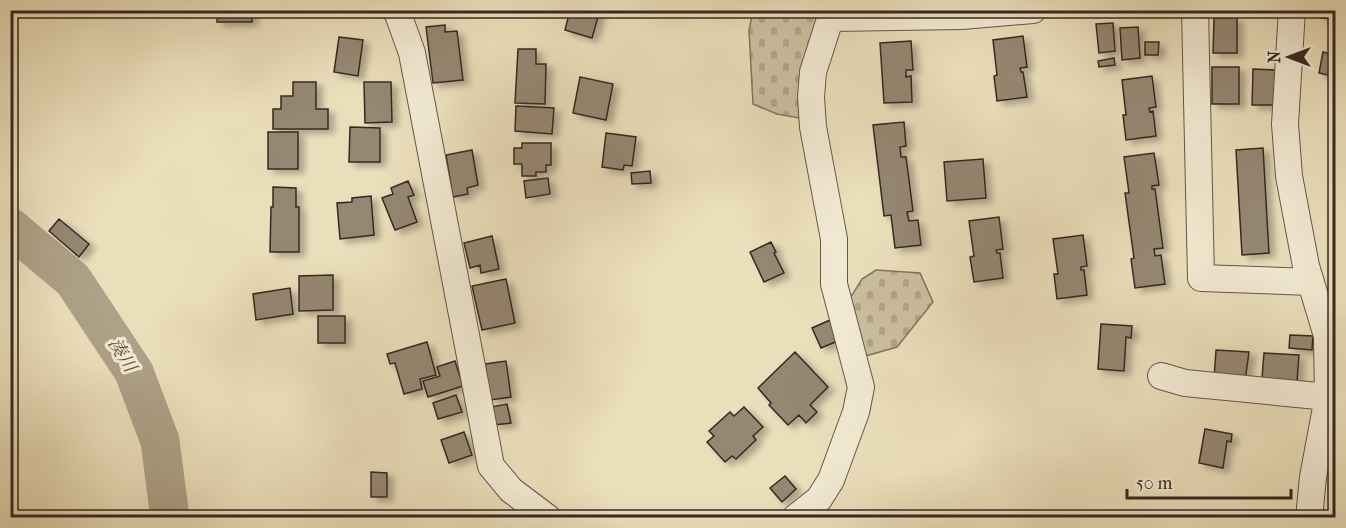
<svg xmlns="http://www.w3.org/2000/svg" width="1346" height="528" font-family="'IM FELL French Canon','Noto Serif JP',serif">
  <style>
    .cemetery { fill: url(#cemetery-stones); stroke: #827462; stroke-width: 1.5 }
    .lines { fill: none; stroke-linecap: round; stroke-linejoin: round }
    .river { stroke: #aea187; stroke-width: 39 }
    .building { fill: #958772; stroke: #372822; stroke-width: 1.5; filter: url(#shadow) }
    .minor-casing { stroke: #645648; stroke-width: 28 }
    .minor { stroke: #f2ead3; stroke-width: 26 }
    .labels { text-anchor: middle; dominant-baseline: central; stroke-width: 6; stroke-linejoin: round; paint-order: stroke }
    .water-label { font-size: 18px; font-style: italic; fill: #5b4c40; stroke: #f2ead3 }
  </style>
  <defs>
    <pattern id="cemetery-stones" width="16" height="16" patternUnits="userSpaceOnUse" patternTransform="scale(1.5)"><rect width="16" height="16" fill="#ccc0a1"/><path d="M2 7V4a2 2 0 0 1 4 0v3zM10 15v-3a2 2 0 0 1 4 0v3z" fill="#b0a58a"/></pattern>
    <filter id="shadow"><feDropShadow dx="6" dy="4" stdDeviation="3" flood-color="#0004"/></filter>
  </defs>
  <rect width="100%" height="100%" fill="#ebdfbb"/>
  <filter id="stains"><feTurbulence type="fractalNoise" baseFrequency=".00333" numOctaves="4"/><feColorMatrix values="0 0 0 0 .2 0 0 0 0 .09 0 0 0 0 .02 0 0 0 .5 -.17"/></filter>
  <radialGradient id="worn" r=".72"><stop offset=".6" stop-color="#630" stop-opacity="0"/><stop offset="1" stop-color="#630" stop-opacity=".3"/></radialGradient>
  <path class="cemetery" d="M753,11h73l-22,108 -27,-5 -24,-10 -4,-74z
    M876,270l44,3 13,29 -36,45 -35,10 -15,-54 15,-24z"/>
  <g class="lines">
    <path class="river" d="M10,227l63,53 61,92 26,69 10,77"/>
  </g>
  <path class="building" d="M217,10h35v12h-35z
    M570,10h30l-8,28 -27,-8z
    M1322,10h14v9l-15,-1z
    M1214,18h23v35h-24z
    M1113,23l2,28 -16,2 -3,-29z
    M445,25v7l12,-1 6,49 -30,3 -7,-56z
    M1138,27l2,31 -18,2 -2,-32z
    M1023,36l4,31 -7,1 1,4h2l4,25 -30,4 -3,-25 3,-1 -4,-35z
    M339,37l24,3 -5,36 -24,-4z
    M911,41l2,29h-7v7l5,-1 1,26 -28,1 -4,-60z
    M1145,42h14l-1,13h-13z
    M518,49h18v15h10l-1,40 -30,-1z
    M1323,52l13,3 -4,21 -13,-3z
    M1114,58l1,7 -16,2 -1,-6z
    M1212,67h27v37h-27z
    M1253,69l23,1v35h-24z
    M1152,76l4,31 -7,1 1,4 3,-1 3,25 -30,4 -3,-25h3l-4,-35z
    M580,77l33,7 -7,36 -33,-7z
    M293,82h23v27h12v20h-55v-20h8v-13h12z
    M364,82h27l1,40 -27,1z
    M516,106l38,2 -2,26 -37,-3z
    M904,122l2,24 -6,1 1,10h5l7,54 -6,1 2,9 9,-1 3,25 -26,3 -4,-33 -7,1 -11,-91z
    M350,127l30,1v34h-31z
    M268,132h30v37h-30z
    M606,133l30,4 -4,29 -8,-1 -1,5 -21,-3z
    M522,143h29v22h-5v7h-10v4h-14v-12h-8v-16h8z
    M1263,148l6,105 -27,2 -6,-105z
    M472,150l6,35 -11,3 1,6 -15,3 -7,-42z
    M1154,153l5,32 -7,1v3h3l8,59 -9,1 1,7 6,-1 4,29 -30,4 -4,-29 3,-1 -9,-65h4l-5,-36z
    M983,159l3,39 -39,3 -3,-39z
    M650,171l1,12 -19,1 -1,-11z
    M548,178l2,16 -24,4 -2,-17z
    M408,181l6,14 -6,2 9,25 -22,8 -13,-32 11,-4 -2,-6z
    M273,187l23,1v19h3v45h-29l1,-45h2z
    M371,196l3,39 -34,4 -3,-36 15,-1v-4z
    M999,217l4,32 -7,1 1,3h3l3,25 -29,4 -4,-25 4,-1 -5,-35z
    M59,219l30,25 -10,13 -30,-26z
    M1083,235l4,31 -6,1v3h3l3,25 -30,4 -3,-25h4l-5,-35z
    M492,236l7,33 -18,4 -1,-8 -10,3 -6,-25z
    M771,242l5,10 -2,1 10,20 -20,9 -14,-30z
    M333,275v35l-34,1v-35z
    M506,279l9,44 -33,7 -10,-44z
    M290,288l3,26 -37,6 -3,-26z
    M318,316h27v27h-27z
    M830,320l10,20 -19,8 -9,-20z
    M1101,324l31,2 -1,12 -5,-1 -2,34 -26,-2z
    M1290,335l23,1 -1,14 -23,-2z
    M427,342l9,33 -16,4 2,10 -18,5 -9,-31 -5,1 -3,-10z
    M1216,350l33,2 -4,29 -31,-2z
    M795,352l33,35 -18,18 7,7 -11,11 -7,-8 -11,10 -19,-20 2,-2 -13,-15z
    M1264,353l35,2 -2,26 -35,-3z
    M455,361l8,25 -35,11 -5,-16 17,-5 -3,-9z
    M506,361l5,36 -21,3 -5,-36z
    M456,395l6,17 -24,7 -5,-16z
    M507,404l4,19 -17,2 -3,-18z
    M744,407l19,20 -10,9 3,4 -20,19 -4,-3 -7,6 -18,-20 7,-6 -5,-5 21,-19 4,4z
    M1205,429l27,5 -1,8 -4,-1 -4,27 -24,-5z
    M464,432l8,23 -23,8 -8,-23z
    M371,472l16,1v24h-16z
    M785,476l11,13 -14,13 -12,-14z"/>
  <g class="lines">
    <g class="minor-casing">
      <path id="minor" d="M395,10l3,4 14,39 79,413 20,24 37,28
        M1195,10l6,268 110,4
        M1292,10l-7,114 4,52 17,90 21,70 1,61 -15,80 -4,41
        M832,18l130,-2 71,-6
        M1161,376l24,7 143,14
        M795,518l24,-19 12,-19 25,-68 5,-25 -27,-103v-45l-21,-112 -2,-30 2,-25 20,-62"/>
    </g>
    <use href="#minor" class="minor"/>
  </g>
  <g class="labels">
    <g class="water-label">
      <text transform="translate(122 355) rotate(58)">湊川</text>
    </g>
  </g>
  <rect width="1346" height="528" fill="none" stroke="#ebdfbb" stroke-width="36"/>
  <rect x="12" y="12" width="1322" height="504" fill="none" stroke="#372822" stroke-width="3"/>
  <rect x="18" y="18" width="1310" height="492" fill="none" stroke="#372822" stroke-width="1.5"/>
  <g transform="translate(1289 57) rotate(270)" stroke="#f2ead3" stroke-width="4.5" paint-order="stroke">
  <path d="M0-4.5L10 22L0 15L-10 22Z" fill="#372822"/>
  <text y="-9" font-size="16" font-weight="bold" text-anchor="middle" fill="#372822">N</text>
  </g>
  <path d="M1127 489v9h164v-9" fill="none" stroke="#372822" stroke-width="3"/>
  <text x="1136" y="489" font-size="18" fill="#372822" stroke="#f2ead3" stroke-width="4.5" paint-order="stroke">50 m</text>
  <rect width="100%" height="100%" filter="url(#stains)"/>
  <rect width="100%" height="100%" fill="url(#worn)"/>
</svg>
